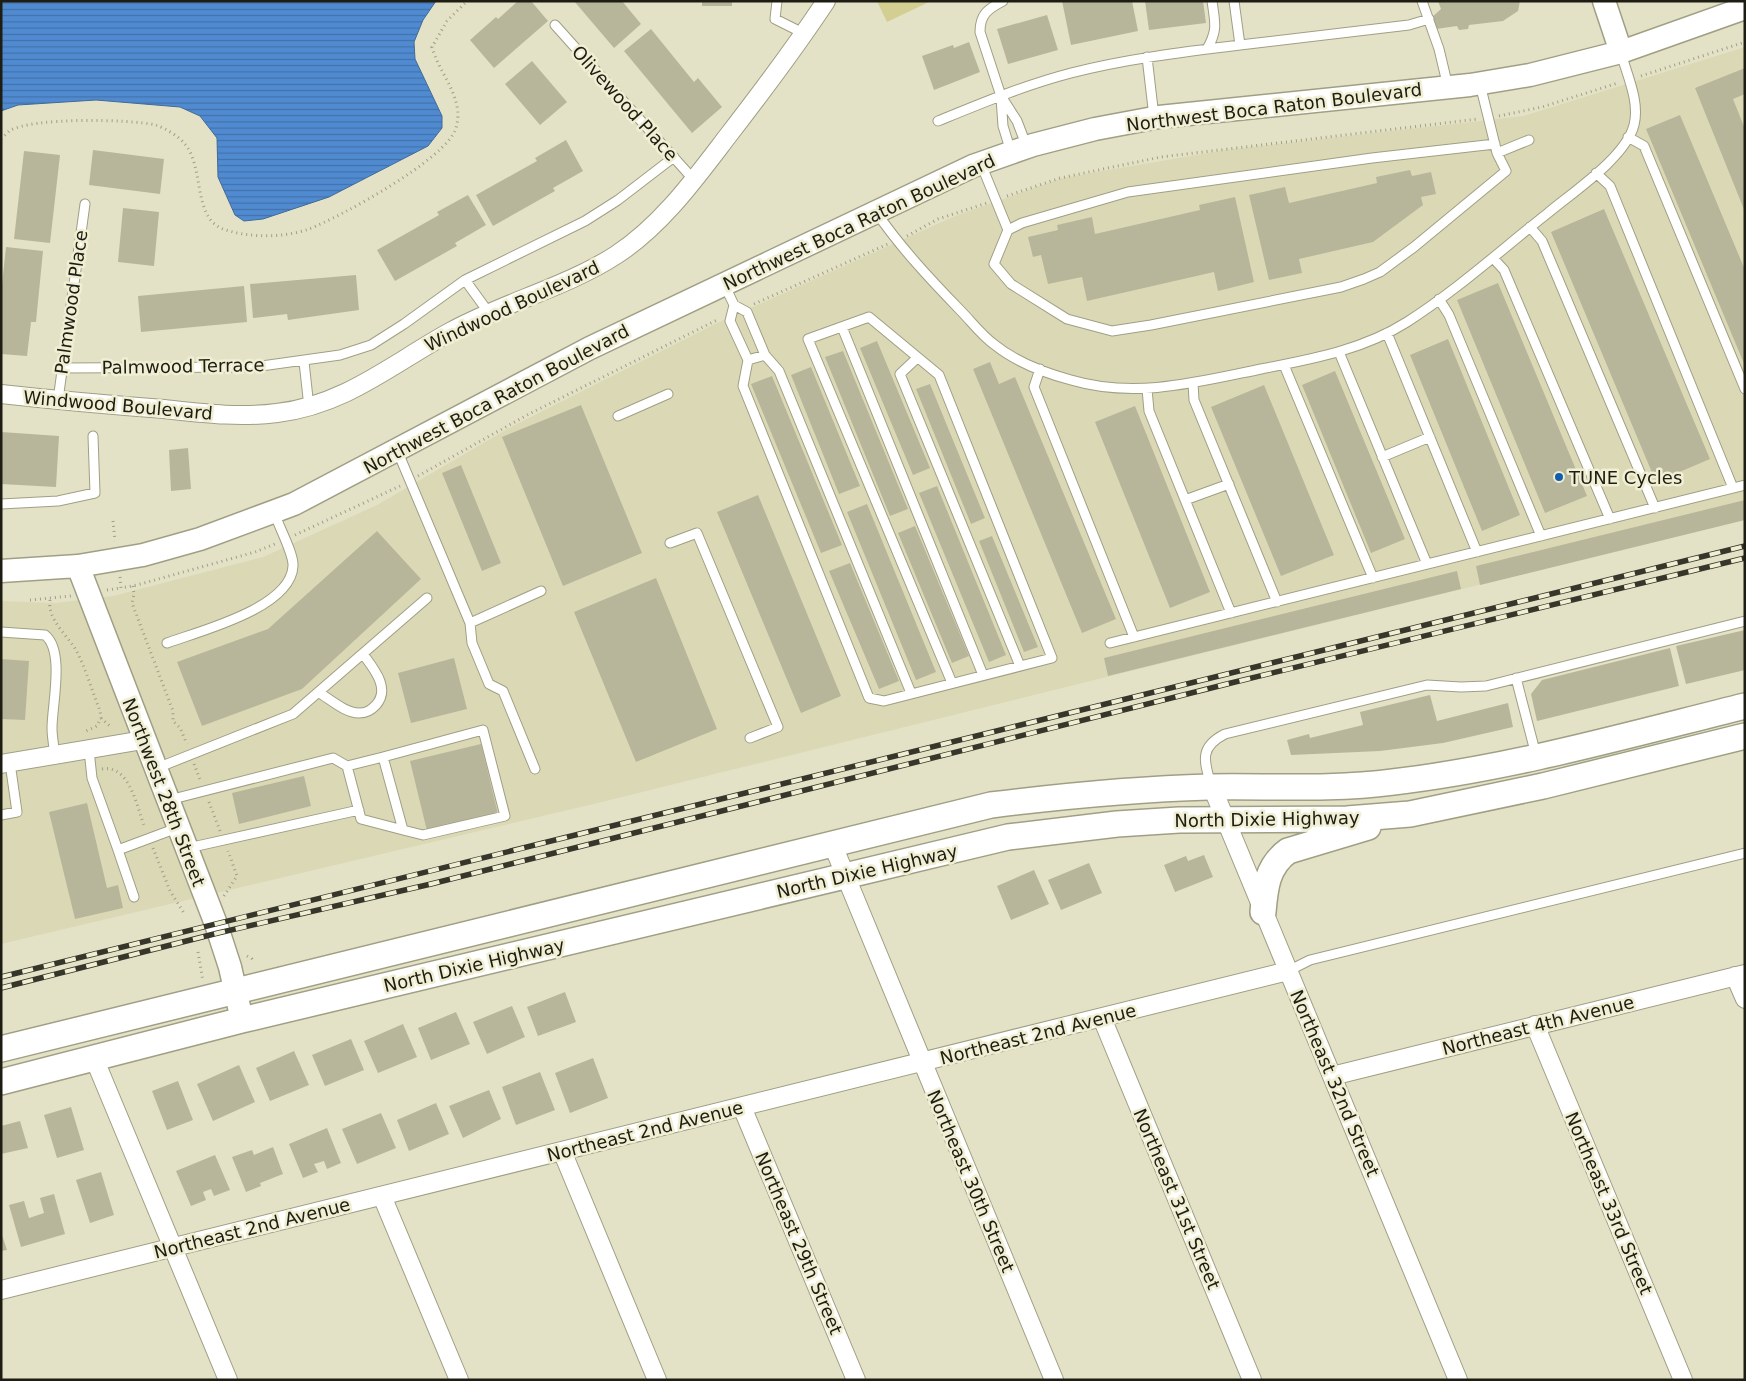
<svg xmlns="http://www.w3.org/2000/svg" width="1746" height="1381" font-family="'DejaVu Sans',sans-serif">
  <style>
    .built { fill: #dbd9b5 }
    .pitch { fill: #d3ce92 }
    .water { fill: url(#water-rules); stroke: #416a99 }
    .building { fill: #b7b69a }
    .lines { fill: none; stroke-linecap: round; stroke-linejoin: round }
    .service-casing { stroke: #a09f84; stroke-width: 11 }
    .minor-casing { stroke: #a09f84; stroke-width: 20 }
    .tertiary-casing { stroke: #a09f84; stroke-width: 25 }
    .secondary-casing { stroke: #a09f84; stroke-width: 28 }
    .path { stroke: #a09e88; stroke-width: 3; stroke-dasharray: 1 4; stroke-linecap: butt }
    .service { stroke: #fff; stroke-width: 9 }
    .minor { stroke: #fff; stroke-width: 18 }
    .tertiary { stroke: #fff; stroke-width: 22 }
    .secondary { stroke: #fff; stroke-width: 25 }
    .rail-casing { stroke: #37362a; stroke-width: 5.5 }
    .rail { stroke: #f1efd3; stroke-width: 4; stroke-dasharray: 11; stroke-linecap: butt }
    .poi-dot { fill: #125ead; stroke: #f1efd3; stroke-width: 2 }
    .labels { text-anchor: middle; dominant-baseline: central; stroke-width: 5; stroke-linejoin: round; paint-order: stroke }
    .street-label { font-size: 18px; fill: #1e1d13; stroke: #f1efd3 }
    .poi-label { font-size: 18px; fill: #1e1d13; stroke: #f1efd3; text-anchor: start }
  </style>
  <defs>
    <pattern id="water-rules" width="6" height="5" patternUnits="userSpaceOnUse" patternTransform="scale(1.25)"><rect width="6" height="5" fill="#508bd2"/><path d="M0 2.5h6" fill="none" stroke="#4271a9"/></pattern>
  </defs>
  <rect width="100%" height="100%" fill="#e4e2c6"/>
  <path class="built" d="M1745,47v472l-1143,283 -601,142v-343l54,2 58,-7 150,-39 114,-52 134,-78 202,-102 242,-109 107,-38 163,-28 298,-34z"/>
  <path class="pitch" d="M877,1h54l-44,21z"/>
  <path class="water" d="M1,1h435l-13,19 -9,22 1,17 27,57v12l-14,18 -99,51 -66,22 -19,2 -9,-6 -17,-38 -1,-39 -17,-22 -20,-9 -84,-7 -78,5 -17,6z"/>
  <path class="building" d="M518,1h13l17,20 -54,47 -24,-28 26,-23 2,2z
    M574,1h48l19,23 -27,24z
    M702,1h30v5h-30z
    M1062,1h70l6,30 -67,14z
    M1145,1h58l3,22 -57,7z
    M1438,1h82l-2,10 -15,10 -34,4 -1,4 -9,1 -2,-4 -21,3 -6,-10 11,-10z
    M1047,15l11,35 -50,14 -11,-35z
    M651,29l43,53 4,-4 24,29 -30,26 -68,-82z
    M969,42l11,30 -46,18 -12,-34 31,-11 1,3z
    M532,61l35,41 -27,23 -35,-41z
    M1745,68v26l-12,5 12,30v83l-50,-124z
    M1680,115l65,155v96l-99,-237z
    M566,140l17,31 -30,17 2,3 -62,35 -17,-31 61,-34 -2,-3z
    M93,150l71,9 -4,35 -71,-9z
    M24,151l36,4 -10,88 -36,-4z
    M1410,170l2,6 19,-4 5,22 -15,3 2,8 -50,37 -74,17 3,14 -33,7 -20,-85 36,-8 4,16 88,-20 -1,-6z
    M468,195l18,30 -31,18 2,3 -62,35 -18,-31 62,-35 -2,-3z
    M1235,197l19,85 -36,9 -4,-19 -127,29 -5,-24 -34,7 -7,-29 -8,2 -5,-20 30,-7 -1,-5 35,-8 3,17 105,-24 -1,-5z
    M123,208l36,4 -5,54 -36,-4z
    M1604,209l106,250 -54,23 -105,-250z
    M6,247l37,4 -7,71h-5l-4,34 -26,-2v-60z
    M356,275l3,35 -71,10 -1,-6 -34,4 -3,-34z
    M1498,283l89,213 -42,17 -88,-213z
    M244,286l3,36 -106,10 -3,-36z
    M1448,339l72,176 -38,16 -72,-176z
    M877,341l53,127 -17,7 -53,-127z
    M843,351l65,158 -18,7 -65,-159z
    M990,362l9,22 16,-7 101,242 -34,14 -109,-264z
    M811,367l49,119 -21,8 -48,-119z
    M1335,371l70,168 -34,14 -69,-168z
    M772,376l70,169 -21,8 -70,-169z
    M930,384l55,134 -14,6 -55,-135z
    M1264,385l70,170 -53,21 -70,-169z
    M581,405l61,148 -79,33 -61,-149z
    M1135,406l75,186 -40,16 -75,-186z
    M1,432l58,4 -3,51 -55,-3z
    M188,448l3,41 -20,2 -2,-41z
    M461,465l40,98 -19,8 -40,-98z
    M937,486l69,169 -17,7 -70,-169z
    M758,495l83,201 -40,17 -84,-201z
    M1745,500v20l-265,65 -4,-19z
    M867,504l69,168 -20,8 -69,-168z
    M915,526l54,130 -17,7 -54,-130z
    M377,531l44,48 -119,110 -100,37 -25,-64 91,-33z
    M992,536l46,111 -14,5 -45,-111z
    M850,563l49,118 -20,8 -50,-118z
    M1457,571l4,18 -353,87 -4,-18z
    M656,578l61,151 -81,33 -62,-150z
    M1745,630v40l-59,14 -10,-38z
    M1670,648l9,38 -142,35 -6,-27 11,-14z
    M454,658l13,51 -56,14 -13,-50z
    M1,659l28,2 -4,59 -24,-1z
    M1430,695l7,26 71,-18 5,24 -70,16 -63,8 -89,4 -4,-15 22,-6 1,4 53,-13 -3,-13z
    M481,744l17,70 -71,17 -17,-70z
    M304,776l7,30 -72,18 -7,-31z
    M87,803l20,85 11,-3 5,23 -48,11 -26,-107z
    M1204,855l9,22 -38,15 -11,-27 22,-9 2,5z
    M1089,863l13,30 -41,17 -13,-30z
    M1034,870l15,34 -38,16 -14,-34z
    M565,992l11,30 -38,14 -11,-29z
    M512,1006l13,31 -38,17 -14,-32z
    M456,1012l14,32 -39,16 -13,-32z
    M403,1024l14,33 -39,16 -14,-32z
    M351,1039l13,31 -39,16 -13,-31z
    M294,1051l15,34 -39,16 -14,-33z
    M593,1058l15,40 -38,15 -15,-40z
    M239,1065l16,37 -42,19 -16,-37z
    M540,1072l15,38 -39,15 -14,-38z
    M178,1081l15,39 -26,10 -15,-39z
    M489,1090l12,29 -38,19 -14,-32z
    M436,1103l13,31 -40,17 -12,-31z
    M71,1107l13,43 -27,8 -13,-43z
    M381,1113l15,35 -39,16 -15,-35z
    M20,1121l8,27 -27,6v-28z
    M327,1128l14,35 -14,6 -3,-8 -10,3 4,8 -15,6 -14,-34z
    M273,1147l10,27 -23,9 1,3 -15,6 -14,-35 20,-7 2,5z
    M215,1155l15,35 -16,6 -3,-7 -8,3 3,8 -15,6 -15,-35z
    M101,1172l13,43 -24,8 -14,-43z
    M54,1194l11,40 -44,13 -12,-42 15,-4 5,17 15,-5 -4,-15z
    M1,1232l6,18 -6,1z"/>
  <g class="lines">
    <g class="service-casing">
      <path id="service" d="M777,1l-2,18 28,14
        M1003,1c-15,8 -23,13 -23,31l21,64 16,25 10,26
        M1234,1l6,44 169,-20 20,-6
        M1422,1l17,48 9,38
        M555,25l139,155
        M1207,49c11,-19 8,-26 5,-48
        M1147,57l7,60
        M1001,98l2,28 8,26
        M938,121c44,-18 87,-36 133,-48 55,-14 112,-21 169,-28
        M1628,137l16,9 101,243
        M1497,153l32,-13
        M981,164l27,66 -14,34 17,20 56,35 45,12 39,-6 190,-38 23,-8 16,-7 34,-25 92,-76 -9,-18 -17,-69
        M1596,173l14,13 123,302
        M876,212c25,36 54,67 84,98 11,11 22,26 35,35 21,17 50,28 76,35 64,19 127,2 190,-11 51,-10 102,-19 146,-47 50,-32 94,-72 141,-109 25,-21 78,-56 86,-88 6,-23 -7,-50 -13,-72
        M1530,227l12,14 113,267
        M1008,230l14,-7 106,-31 244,-34 123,-14
        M1493,258l11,12 106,249
        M465,280l24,33
        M724,284l10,21 -4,16 18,39 -5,26 126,312 15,3 168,-43 -113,-283 -70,-58 -61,22 144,344
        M1439,299l10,16 92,221
        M734,305l13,7 18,43
        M842,327l141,348
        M1387,333l90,219
        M1339,352l88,212
        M917,358l-17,16 120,292
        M748,360l17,-5 14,16 132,322
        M304,362l5,45
        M1284,365l89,213
        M63,368l191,-1 86,-12 31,-10 33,-21 61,-44 120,-59 33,-21 56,-43
        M1040,369l-6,18 100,250
        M1193,383l1,17 83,202
        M1147,389l2,22 82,202
        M58,400l27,-196
        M618,416l50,-22
        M397,450l73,173 71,-32
        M1382,457l48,-20
        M1185,500l44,-16
        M1,504l57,-3 37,-8 -2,-57
        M670,543l27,-10 81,194 -28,11
        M470,623l2,20 17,41 14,7 32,78
        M1,632l44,3c20,16 7,70 7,93 0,9 2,19 3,27
        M167,643c33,-12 124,-35 126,-77 1,-12 -15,-41 -19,-54
        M1110,643l635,-158
        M1516,678l20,77
        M318,692c12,7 27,21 41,21 8,0 12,-3 17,-8 15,-17 -3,-37 -13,-51
        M483,730l22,86 -82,19 -20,-5 -20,-73z
        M89,750l3,28 26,72
        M383,757l-36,9 14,53 42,11
        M157,768l136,-54 134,-116
        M1211,785c-7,-24 -12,-38 14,-51l202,-49 34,2 25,-1 259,-65
        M169,800l164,-42 14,8
        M1,815l16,-3 -7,-49
        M188,848l171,-38
        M134,897l-16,-47 59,-22
        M1288,971l22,-11 435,-107"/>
    </g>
    <g class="minor-casing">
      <path id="minor" d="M1,394c54,6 109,11 163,15 37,4 75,9 113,4 68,-8 115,-49 173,-81 52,-29 117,-45 166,-77 45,-29 79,-76 111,-118 34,-44 68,-89 99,-136
        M1,764l142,-24
        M1212,787l246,593
        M832,843l222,537
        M1735,976l10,23
        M1102,1018l150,362
        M1535,1025l148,355
        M94,1058l134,322
        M1332,1076l413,-102
        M742,1107l114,273
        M562,1151l95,229
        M382,1196l77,184
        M1,1290l1287,-319"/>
    </g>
    <g class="tertiary-casing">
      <path id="tertiary" d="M1604,1l17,51
        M78,566l138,358 14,43 12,53
        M1,571l77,-5 65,-11 57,-16 94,-35 296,-156 383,-182 60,-21 62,-16 64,-12 311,-32 60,-10 91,-23 124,-44"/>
    </g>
    <g class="secondary-casing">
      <path id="secondary" d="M1263,912c2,-24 4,-46 25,-61l80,-24
        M1,1049l990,-244c73,-9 145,-16 218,-18 61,-1 122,3 184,-5 119,-14 235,-47 352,-76
        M1,1082l241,-62 766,-183 109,-13 62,-4 168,-1 63,-5 133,-28 202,-50"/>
    </g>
    <path class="path" d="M1641,76l104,-34
      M1499,116l43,-9 76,-24
      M1,139c3,-3 6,-6 8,-8 23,-14 120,-12 147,-6 9,3 22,11 28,18 21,23 8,74 39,86 25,9 61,9 86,0 31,-12 138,-70 147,-101 9,-30 -17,-54 -24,-81l15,-26 20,-20
      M1007,196l53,-18 101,-21 317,-38
      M907,236l31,-17 49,-16
      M754,304l134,-60
      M418,476l111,-62 190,-95
      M113,521l2,20
      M295,535l105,-49
      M120,577l1,11 16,-3 118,-33 20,-8
      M133,586l1,8 -2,9 41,108v10l7,7 7,16
      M107,590l14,-2
      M30,600l41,-4
      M50,600c-3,19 17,35 26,50 10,19 16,41 24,61l1,7 -4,8 -11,5
      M101,718l11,10
      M194,764l7,18
      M102,769c28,-5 35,39 43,59
      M209,802l11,29
      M153,848l17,43 14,22
      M224,896l13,-20 -9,-25
      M198,952l5,29
      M247,956l5,3 1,3"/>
    <use href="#service" class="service"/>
    <use href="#minor" class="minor"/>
    <use href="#tertiary" class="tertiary"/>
    <use href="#secondary" class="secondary"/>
    <g class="rail-casing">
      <path id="rail" d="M1,977l1744,-431
        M1,988l217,-55 213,-49 800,-201 514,-125"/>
    </g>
    <use href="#rail" class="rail"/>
  </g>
  <circle class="poi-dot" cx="1559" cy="477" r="5"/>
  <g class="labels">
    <g class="street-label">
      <text transform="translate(625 103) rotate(48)">Olivewood Place</text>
      <text transform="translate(1274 107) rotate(-7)">Northwest Boca Raton Boulevard</text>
      <text transform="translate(859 222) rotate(-25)">Northwest Boca Raton Boulevard</text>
      <text transform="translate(71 302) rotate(-82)">Palmwood Place</text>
      <text transform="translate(512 306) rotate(-25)">Windwood Boulevard</text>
      <text transform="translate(183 366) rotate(-1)">Palmwood Terrace</text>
      <text transform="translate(496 399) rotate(-28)">Northwest Boca Raton Boulevard</text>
      <text transform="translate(118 405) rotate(5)">Windwood Boulevard</text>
      <text transform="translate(164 792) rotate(69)">Northwest 28th Street</text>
      <text transform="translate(1267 819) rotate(-1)">North Dixie Highway</text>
      <text transform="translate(867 871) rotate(-13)">North Dixie Highway</text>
      <text transform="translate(474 965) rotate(-13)">North Dixie Highway</text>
      <text transform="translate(1538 1025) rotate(-14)">Northeast 4th Avenue</text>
      <text transform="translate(1038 1034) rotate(-14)">Northeast 2nd Avenue</text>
      <text transform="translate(1335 1083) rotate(67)">Northeast 32nd Street</text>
      <text transform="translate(645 1131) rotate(-14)">Northeast 2nd Avenue</text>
      <text transform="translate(971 1181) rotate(67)">Northeast 30th Street</text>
      <text transform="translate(1177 1199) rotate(67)">Northeast 31st Street</text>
      <text transform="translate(1609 1203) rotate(67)">Northeast 33rd Street</text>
      <text transform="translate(252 1228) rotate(-14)">Northeast 2nd Avenue</text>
      <text transform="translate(799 1243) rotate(67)">Northeast 29th Street</text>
    </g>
    <g class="poi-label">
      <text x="1569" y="477">TUNE Cycles</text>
    </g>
  </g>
  <rect width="1746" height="1381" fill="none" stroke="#1e1d13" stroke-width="5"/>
</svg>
